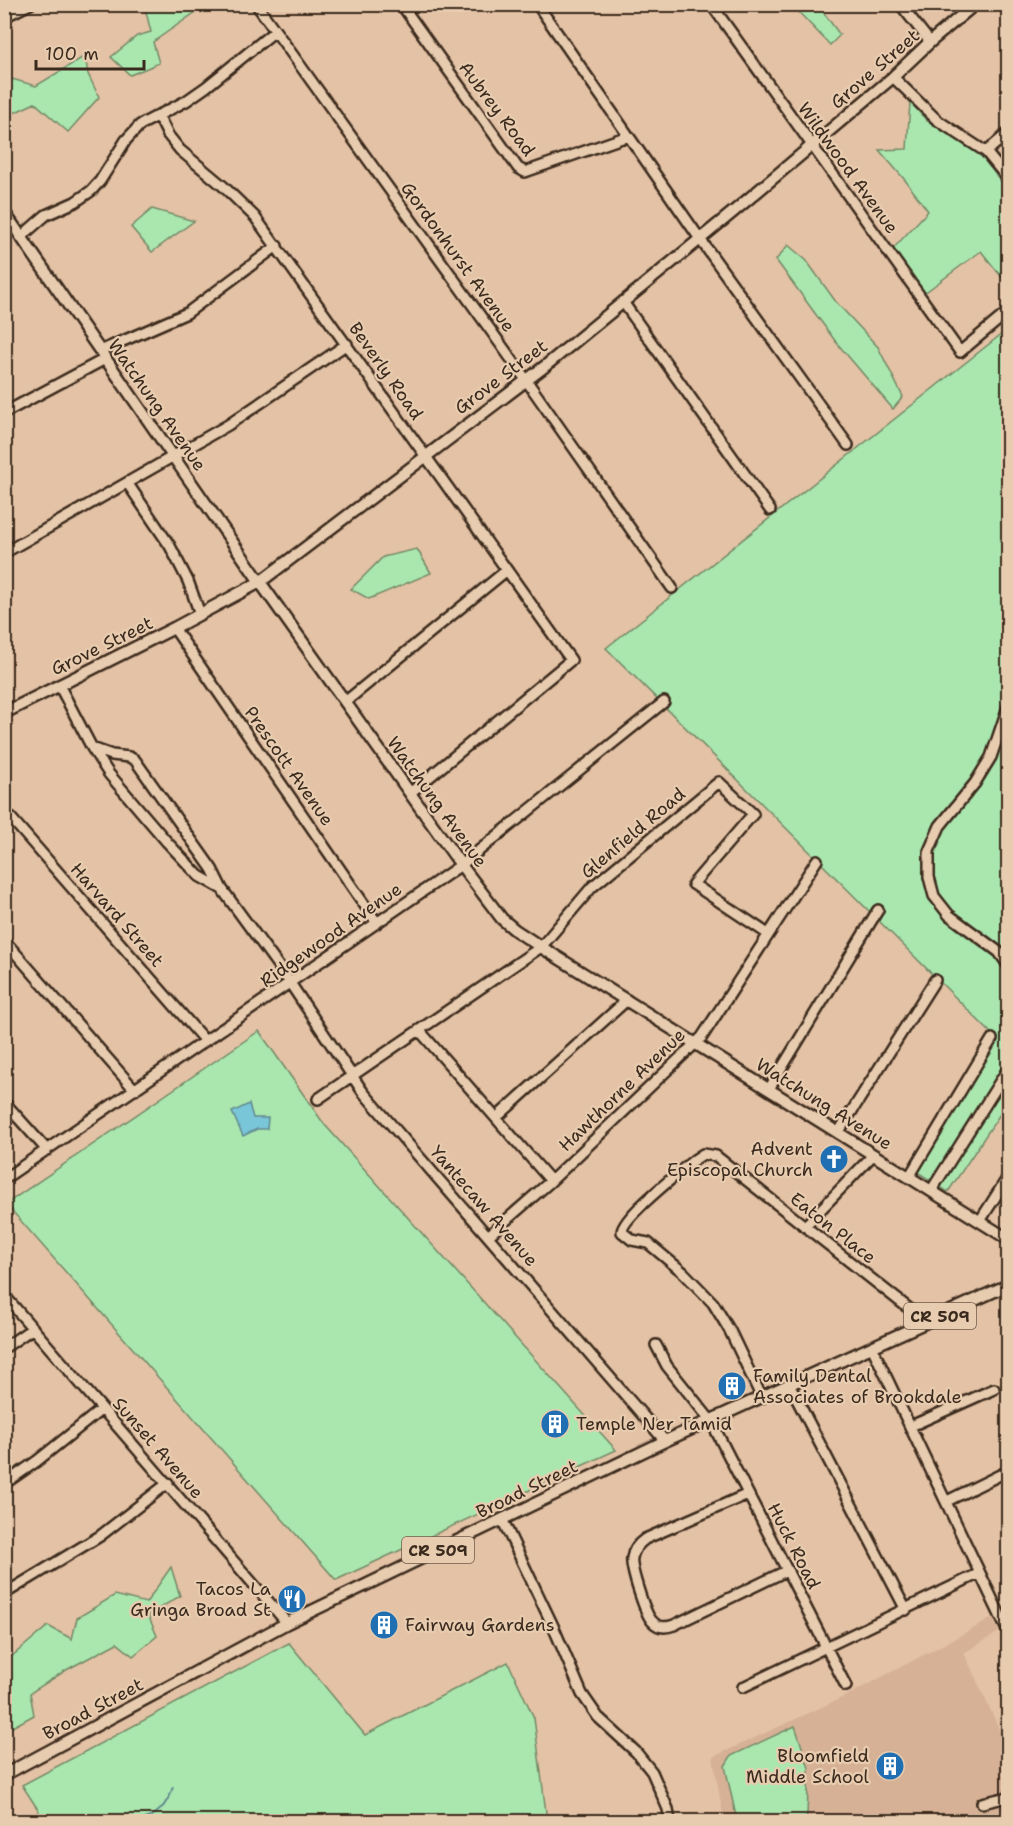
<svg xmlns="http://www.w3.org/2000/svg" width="1013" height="1826" font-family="'Shantell Sans',sans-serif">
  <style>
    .built { fill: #d6b196 }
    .green { fill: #aae7af; stroke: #728866; stroke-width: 1.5 }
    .water { fill: #7ac6d9; stroke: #61888e; stroke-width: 1.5 }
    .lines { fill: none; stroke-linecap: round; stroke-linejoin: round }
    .stream { stroke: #61888e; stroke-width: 2 }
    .minor-casing { stroke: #3b2a1e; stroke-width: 14 }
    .major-casing { stroke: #3b2a1e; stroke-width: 15 }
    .minor { stroke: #e8ccaf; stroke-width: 9 }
    .major { stroke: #e8ccaf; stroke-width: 10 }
    .labels { text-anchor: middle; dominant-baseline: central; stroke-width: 4.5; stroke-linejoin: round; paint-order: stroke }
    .shield { fill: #e8ccaf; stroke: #6f5b4a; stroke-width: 1.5 }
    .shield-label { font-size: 16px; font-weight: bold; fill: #3b2a1e }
    .street-label { font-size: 18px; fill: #3b2a1e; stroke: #e8ccaf }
    .poi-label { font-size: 18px; fill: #3b2a1e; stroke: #e8ccaf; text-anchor: end }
  </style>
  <rect width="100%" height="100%" fill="#e4c2a5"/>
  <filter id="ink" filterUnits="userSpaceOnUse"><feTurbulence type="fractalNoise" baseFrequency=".0167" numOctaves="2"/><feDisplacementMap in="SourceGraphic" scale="12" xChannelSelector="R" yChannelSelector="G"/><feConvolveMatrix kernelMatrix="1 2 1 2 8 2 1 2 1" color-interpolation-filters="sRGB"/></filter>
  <g filter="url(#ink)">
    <path class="built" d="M993,1618l6,14 -35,21 44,95v73h-284l-11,-64 135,-62z"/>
    <path class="green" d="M149,5h48l3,4 -47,33 6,21 -29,12 -19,-18 26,-21 14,-4 -6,-24z
      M792,5h26l22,30 -10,10z
      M85,56l3,18 11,23 -31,35 -33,-29 -30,14v-40l31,9z
      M910,102l17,19 47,26 34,43v95l-27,-34 -62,46 -29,-45 38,-41 -23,-31 -26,-30 28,-1z
      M152,209l42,12 -42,31 -21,-25z
      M788,245l18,15 30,42 42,45 25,50 -10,12 -57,-67 -60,-82z
      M1008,329v773l-60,90 -29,-19v-4l79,-129 -392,-392z
      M417,549l14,24 -62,26 -18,-10 32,-32z
      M259,1031l65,93 292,326 -280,130 -330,-376z
      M171,1567l9,29 -32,19 9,21 -24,20 -16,-13 -49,26 -38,24 4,22 -29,16v-69l43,-36 24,13 5,-21 38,-23 31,8z
      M289,1643l76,92 143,-73 26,56 13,103h-523l15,-10 -17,-26z
      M795,1726l14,42 -2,47 -4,6h-66l-12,-55 6,-10z"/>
    <path class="water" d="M249,1104l4,14h15l-1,11h-10l-14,7 -11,-24z"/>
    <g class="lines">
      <path class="stream" d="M138,1822c20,-7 28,-15 35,-35"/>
      <g class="minor-casing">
        <path id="minor" d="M256,4l261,363 155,221
          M401,4l117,164 7,4 103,-36
          M537,4l163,235 148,206
          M711,4l249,348 48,-40
          M900,4l30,38
          M4,17l26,-13
          M893,77l44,43 49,32 22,27
          M158,115l10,20 12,15 43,36 32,31 316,443 -161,133
          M986,152l22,-19
          M22,236l24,-21 29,-13 16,-11 9,-10 26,-41 14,-15 46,-24 20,-14 69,-56
          M623,302l147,208
          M100,351l87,-38 90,-67
          M4,413l101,-54
          M128,484l42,62 18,35 12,33
          M4,553l224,-128 119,-81
          M174,628l203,295
          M59,685l33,63 17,26 58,68 32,34 23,13
          M345,702l162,-132
          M1008,707l-17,50 -16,26 -35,43 -11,25v26l5,19 15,19 50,37 9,13
          M92,748l20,7 17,2 6,3 77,109 10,20 60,82 81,121 302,349
          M4,810l201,231
          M4,940l131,150
          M419,1030l132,151
          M769,1089l109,-179
          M318,1099l223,-152 51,-60 127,-105 34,32 -60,70 75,50
          M4,1102l43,48
          M496,1118l131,-118
          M838,1133l97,-153
          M909,1177l83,-138
          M4,1179l457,-314 203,-163
          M931,1191l77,-122
          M980,1221l28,-44
          M805,1226l68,-71
          M488,1236l63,-55 151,-144 115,-177
          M4,1295l283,328
          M656,1345l11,21 44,55 135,265
          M872,1347l136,285
          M4,1348l29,-20
          M790,1386l116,224
          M762,1398l-32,-67 -17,-28 -29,-30 -36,-30 -16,-3 -10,-8c0,-15 58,-60 72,-72l9,-6 13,2 210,166
          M911,1426l83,-37
          M4,1484l33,-23 65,-52
          M748,1494l-103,45c-7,5 -12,11 -13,19 -2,9 13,56 20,63 6,7 14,7 22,4l114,-55
          M947,1501l61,-30
          M502,1519l51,107 29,68 16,23 38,35 16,20 16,37 2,13
          M4,1594l96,-58 68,-53
          M743,1687l237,-114
          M982,1803l26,-6"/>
      </g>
      <g class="major-casing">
        <path id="major" d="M4,212l256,370 201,283 41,54 13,11 26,17 467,292
          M4,713l170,-85 86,-46 284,-215 189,-155 160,-135 37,-35 45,-38
          M4,1775l283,-152 378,-182 343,-156"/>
      </g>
      <use href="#minor" class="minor"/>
      <use href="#major" class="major"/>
    </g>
  </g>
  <defs>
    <g id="church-disc" transform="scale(1.5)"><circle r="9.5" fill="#1f6fb2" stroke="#e8ccaf"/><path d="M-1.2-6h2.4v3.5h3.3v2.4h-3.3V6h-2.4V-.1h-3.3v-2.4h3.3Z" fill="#fff"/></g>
    <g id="building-disc" transform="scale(1.5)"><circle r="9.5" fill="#1f6fb2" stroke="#e8ccaf"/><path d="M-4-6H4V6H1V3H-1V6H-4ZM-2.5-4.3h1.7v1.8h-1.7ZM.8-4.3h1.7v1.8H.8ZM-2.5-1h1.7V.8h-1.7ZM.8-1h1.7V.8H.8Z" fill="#fff"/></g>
    <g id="restaurant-disc" transform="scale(1.5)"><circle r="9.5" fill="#1f6fb2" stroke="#e8ccaf"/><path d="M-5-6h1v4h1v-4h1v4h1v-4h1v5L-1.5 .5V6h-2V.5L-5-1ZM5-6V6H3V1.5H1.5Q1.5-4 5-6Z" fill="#fff"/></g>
  </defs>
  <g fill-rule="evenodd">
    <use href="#church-disc" x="834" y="1159"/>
    <use href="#building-disc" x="732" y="1386"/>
    <use href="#building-disc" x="555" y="1424"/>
    <use href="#restaurant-disc" x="292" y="1599"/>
    <use href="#building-disc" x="384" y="1625"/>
    <use href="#building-disc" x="890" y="1766"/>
  </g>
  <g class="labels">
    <g class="shield">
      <rect x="904" y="1303" width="72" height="26" rx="4.5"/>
      <rect x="402" y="1537" width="72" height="26" rx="4.5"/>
    </g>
    <g class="shield-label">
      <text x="940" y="1316">CR 509</text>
      <text x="438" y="1550">CR 509</text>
    </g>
    <g class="street-label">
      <text transform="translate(875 69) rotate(-41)">Grove Street</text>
      <text transform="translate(497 109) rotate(53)">Aubrey Road</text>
      <text transform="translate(848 168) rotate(54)">Wildwood Avenue</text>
      <text transform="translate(458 257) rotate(54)">Gordonhurst Avenue</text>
      <text transform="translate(386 371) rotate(55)">Beverly Road</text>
      <text transform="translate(501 377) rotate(-37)">Grove Street</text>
      <text transform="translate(157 405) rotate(55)">Watchung Avenue</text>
      <text transform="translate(102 646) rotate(-26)">Grove Street</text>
      <text transform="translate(289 766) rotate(55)">Prescott Avenue</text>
      <text transform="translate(437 802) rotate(54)">Watchung Avenue</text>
      <text transform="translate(633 833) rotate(-40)">Glenfield Road</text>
      <text transform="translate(117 915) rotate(49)">Harvard Street</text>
      <text transform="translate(331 935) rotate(-35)">Ridgewood Avenue</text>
      <text transform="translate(622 1090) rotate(-44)">Hawthorne Avenue</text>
      <text transform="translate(824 1104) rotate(32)">Watchung Avenue</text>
      <text transform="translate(484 1206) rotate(49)">Yantecaw Avenue</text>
      <text transform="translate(833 1228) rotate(38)">Eaton Place</text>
      <text transform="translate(158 1448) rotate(49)">Sunset Avenue</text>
      <text transform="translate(527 1489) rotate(-26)">Broad Street</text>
      <text transform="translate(794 1546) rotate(63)">Huck Road</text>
      <text transform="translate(93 1709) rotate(-28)">Broad Street</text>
    </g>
    <g class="poi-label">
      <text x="813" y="1149">Advent<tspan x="813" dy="21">Episcopal Church</tspan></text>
      <text x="753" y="1376" text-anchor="start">Family Dental<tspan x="753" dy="21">Associates of Brookdale</tspan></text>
      <text x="576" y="1424" text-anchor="start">Temple Ner Tamid</text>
      <text x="271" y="1589">Tacos La<tspan x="271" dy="21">Gringa Broad St</tspan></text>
      <text x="405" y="1625" text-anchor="start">Fairway Gardens</text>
      <text x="869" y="1756">Bloomfield<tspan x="869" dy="21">Middle School</tspan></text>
    </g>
  </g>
  <rect width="1013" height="1826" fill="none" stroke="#e8ccaf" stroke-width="24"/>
  <rect x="12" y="12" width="989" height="1802" fill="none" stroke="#3b2a1e" stroke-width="2" filter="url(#ink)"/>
  <path d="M36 60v9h108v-9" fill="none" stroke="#3b2a1e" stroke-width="3"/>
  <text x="45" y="60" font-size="18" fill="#3b2a1e" stroke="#e8ccaf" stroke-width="4.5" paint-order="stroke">100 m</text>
</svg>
